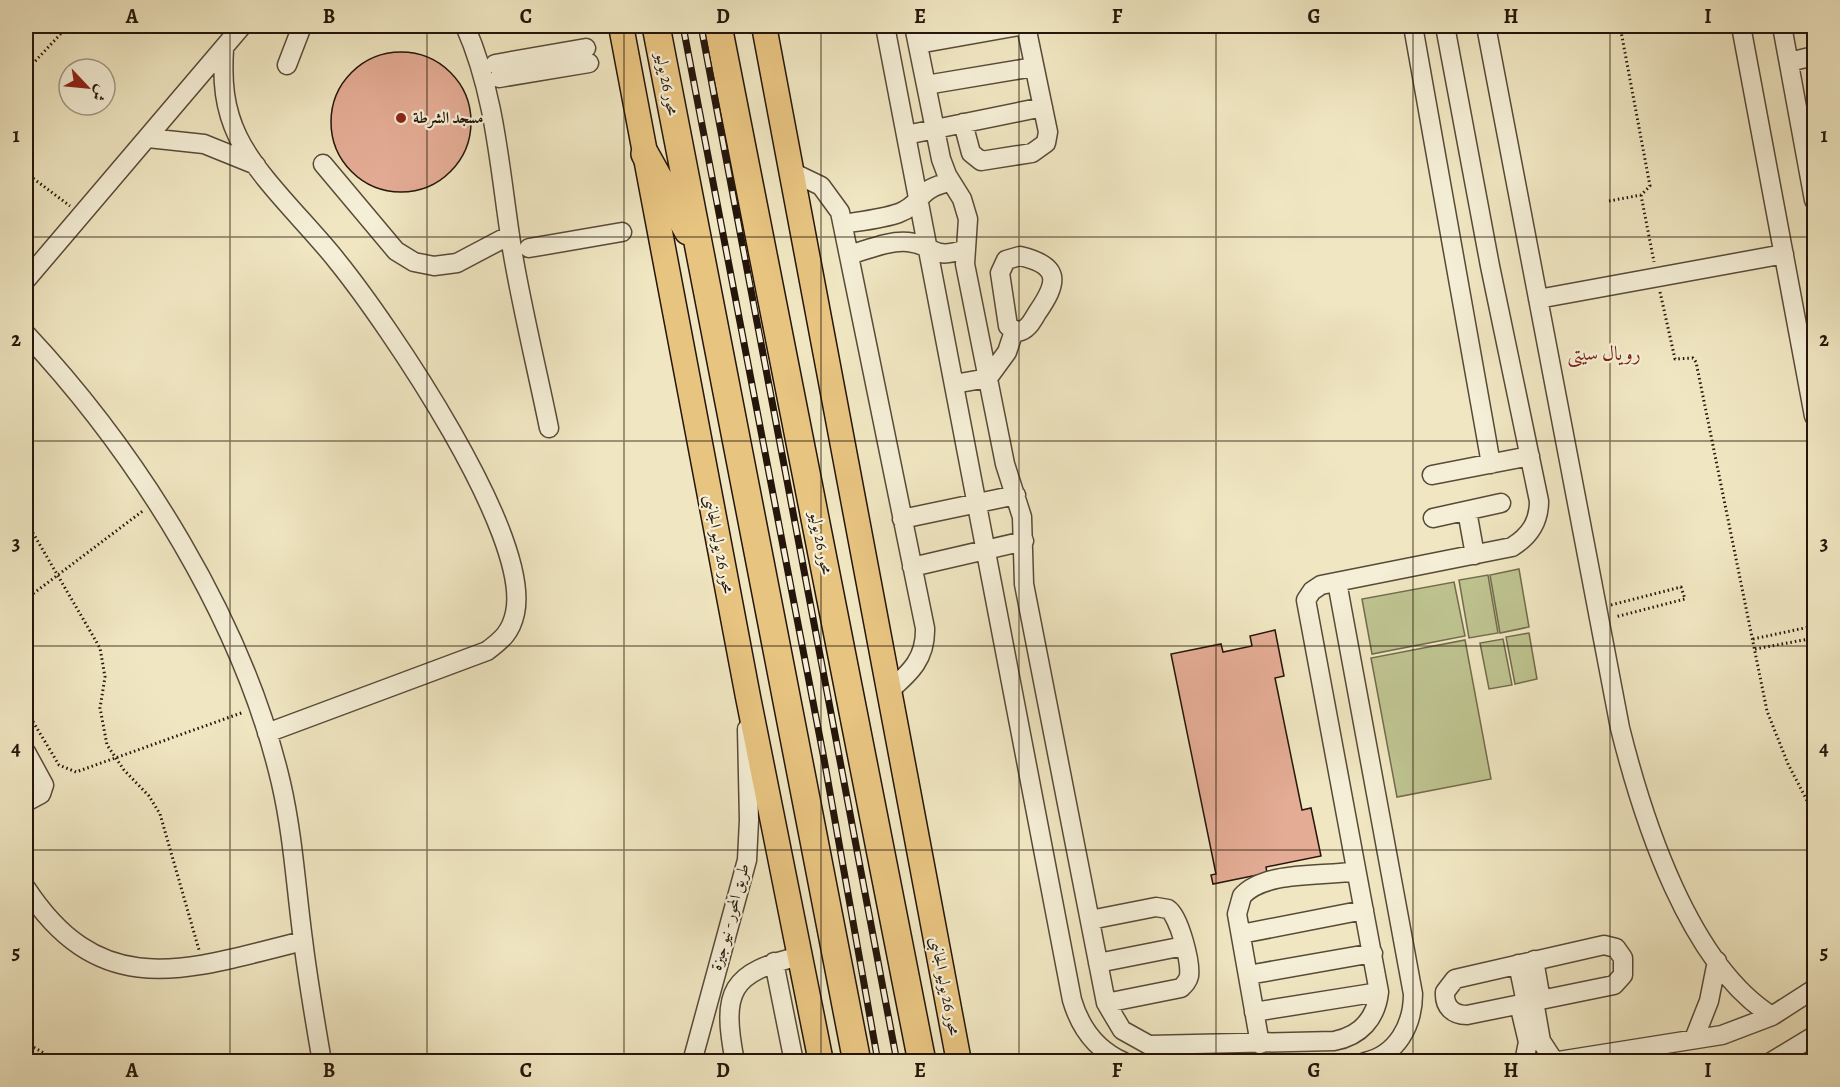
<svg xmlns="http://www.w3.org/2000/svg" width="1840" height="1087" font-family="Alegreya,Amiri,serif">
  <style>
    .green { fill: #bec490; stroke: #726c4d; stroke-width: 1.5 }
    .building { fill: #e4ac95; stroke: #25150a; stroke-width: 1.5 }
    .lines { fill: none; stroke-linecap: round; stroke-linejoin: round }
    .minor-casing { stroke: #584a38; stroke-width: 21 }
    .major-casing { stroke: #25150a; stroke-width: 27 }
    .highway-casing { stroke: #25150a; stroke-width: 30 }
    .path { stroke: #25150a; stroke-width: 3; stroke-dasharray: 1.5 3; stroke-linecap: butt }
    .minor { stroke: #f5efd7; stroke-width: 18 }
    .major { stroke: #e8c481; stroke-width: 24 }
    .highway { stroke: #e8c481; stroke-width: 27 }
    .rail-casing { stroke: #25150a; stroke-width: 7 }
    .rail { stroke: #f5efd7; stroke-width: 4.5; stroke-dasharray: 14; stroke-linecap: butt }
    .grid { fill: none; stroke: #25150a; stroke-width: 1.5; stroke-opacity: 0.55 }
    .poi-dot { fill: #8f2418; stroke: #f5efd7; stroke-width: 2 }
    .labels { text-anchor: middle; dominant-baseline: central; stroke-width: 4.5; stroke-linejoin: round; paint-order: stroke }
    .street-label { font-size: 16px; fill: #25150a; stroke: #f5efd7 }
    .poi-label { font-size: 16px; font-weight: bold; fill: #25150a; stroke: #f5efd7; text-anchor: start }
    .quarter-label { font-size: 20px; fill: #7a1f14; stroke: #f5efd7 }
    .neatline { fill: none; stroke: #25150a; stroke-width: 2 }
    .grid-label { font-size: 20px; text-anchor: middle; font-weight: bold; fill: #25150a }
  </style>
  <rect width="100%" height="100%" fill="#f0e7c2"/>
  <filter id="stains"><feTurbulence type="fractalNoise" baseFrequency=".00333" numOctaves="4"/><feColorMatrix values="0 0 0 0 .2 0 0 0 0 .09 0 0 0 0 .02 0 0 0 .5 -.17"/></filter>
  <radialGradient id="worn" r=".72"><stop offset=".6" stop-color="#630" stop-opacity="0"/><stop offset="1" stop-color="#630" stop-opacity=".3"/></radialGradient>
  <path class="green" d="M1519,569l10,58 -29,6 -10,-58z
    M1488,575l10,58 -29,5 -10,-58z
    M1454,582l11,54 -93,18 -10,-55z
    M1529,633l8,46 -22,5 -9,-47z
    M1503,639l9,46 -23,4 -9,-46z
    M1465,640l26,139 -94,18 -26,-139z"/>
  <path class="building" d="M331 122a70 70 0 1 1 140 0a70 70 0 1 1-140 0Z
    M1275,630l9,46 -9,2 27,132 9,-2 10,48 -55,11 1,6 -54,11 -2,-9 5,-1 -45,-220 50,-10 2,8 29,-6 -2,-10z"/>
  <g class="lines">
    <g class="minor-casing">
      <path id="minor" d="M465,26c31,69 35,148 47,223 10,60 25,120 37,179
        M885,26l187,974c8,27 24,50 52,62
        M914,26l27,133 6,16 15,24 6,20 -3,45 40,200 17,53 2,67 82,419 16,27 27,15 185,-4c26,-5 42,-22 45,-49l-73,-392 6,-9 9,-6 191,-38c18,-11 27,-25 27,-46l-49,-235 -45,-240
        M1413,26l78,438
        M1486,26l134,702c23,92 69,236 152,288
        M1741,26l73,390
        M1782,26l32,174
        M918,44l101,-18
        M224,49c-2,32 0,59 14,88 19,40 71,88 99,124 51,63 195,274 178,352 -4,19 -13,27 -28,38l-220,82
        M1789,62l25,-6
        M495,64l91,-16
        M287,65l15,-39
        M499,78l90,-15
        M926,85l108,-18
        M963,123l8,30 10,8 51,-8 14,-10 2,-11 -22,-106
        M906,135l137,-28
        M148,138l56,6 52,21
        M323,164l73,87 18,11 20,4 23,-3 53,-28
        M792,172l29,14 19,26 85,416c1,30 -14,44 -36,63
        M843,224c18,-3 39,-5 56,-11 25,-10 18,-25 52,-31
        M529,248l93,-16
        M849,255c18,-5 40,-15 59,-13 29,3 21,19 58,7
        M1020,256c43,10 37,28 17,57 -5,8 -9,17 -19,19l-10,-6 -8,-53 6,-13z
        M26,280l216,-254
        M1538,299l246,-45
        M26,334c113,121 217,286 255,449 12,52 15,105 22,157 5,41 12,81 19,122
        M954,384l34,-6 19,-26 7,-21
        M1432,475l98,-19
        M1467,511l8,44
        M1433,518l68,-15
        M902,519l114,-24
        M912,567l112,-26
        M1337,582l76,412c0,31 -16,61 -48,68
        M26,752l18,33 -3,9 -15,8
        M26,888c76,116 163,81 277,53
        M1090,920l66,-13 12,2c11,7 23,53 21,67 -1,5 -4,8 -8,12l-75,15
        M1241,934l123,-24
        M1604,945l12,3 7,10v17l-9,10 -147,30c-14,0 -23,-8 -22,-23l10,-13z
        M1534,960l7,40
        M774,962l20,100
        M1098,963l86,-17
        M1518,964l8,39
        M1248,975l125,-22
        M1534,1001l7,40 13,20
        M1519,1004l9,38 -4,20
        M1254,1012l125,-20
        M1694,1039l15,-38 8,-40
        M1260,1044l-23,-130 5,-18c23,-26 84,-19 114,-25
        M692,1062l55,-202 2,-40 -2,-91
        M735,1062c-14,-71 -5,-90 66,-106
        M1552,1062l170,-27 50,-19 42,-27
        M1771,1062l43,-26"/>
    </g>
    <g class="major-casing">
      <path id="major" d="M621,26l127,671 73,365
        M764,26l195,1036"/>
    </g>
    <g class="highway-casing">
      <path id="highway" d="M656,26l201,1036
        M718,26l204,1036
        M645,154l43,77"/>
    </g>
    <path class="path" d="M26,32l41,-6
      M26,71l42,-45
      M26,173l44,33
      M1641,195l13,67
      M1609,201l32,-6 9,-9 -30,-160
      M1660,292l15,67 18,-1 3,4 71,349 21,53 26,50
      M26,521l74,127 5,29 -5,31 7,37 17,25 25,26 11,18 39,136
      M26,599l118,-89
      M1611,605l70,-18 4,12 -70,18
      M1753,639l61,-13
      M1755,649l59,-11
      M26,710l33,55 17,7 168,-60
      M26,1043l34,19
      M26,1060l1,2"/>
    <use href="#minor" class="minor"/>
    <use href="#major" class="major"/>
    <use href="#highway" class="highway"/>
    <g class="rail-casing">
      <path id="rail" d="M683,26l141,733 54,303
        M701,26l196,1036"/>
    </g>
    <use href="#rail" class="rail"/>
  </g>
  <path class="grid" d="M230,26v1036M427,26v1036M624,26v1036M821,26v1036M1019,26v1036M1216,26v1036M1413,26v1036M1610,26v1036M26,237h1788M26,441h1788M26,646h1788M26,850h1788"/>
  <circle class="poi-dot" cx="401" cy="118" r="6"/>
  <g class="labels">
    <g class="street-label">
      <text transform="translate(667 84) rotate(79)">محور 26 يوليو</text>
      <text transform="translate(821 543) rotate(79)">محور 26 يوليو</text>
      <text transform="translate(719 544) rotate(79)">محور 26 يوليو الجانبى</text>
      <text transform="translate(730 917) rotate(-75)">طريق المحور - نيو جيزة</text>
      <text transform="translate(945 986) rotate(79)">محور 26 يوليو الجانبى</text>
    </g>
    <g class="poi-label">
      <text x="413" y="118">مسجد الشرطة</text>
    </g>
    <g class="quarter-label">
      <text x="1604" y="353">رويال سيتى</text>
    </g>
  </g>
  <rect width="1840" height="1087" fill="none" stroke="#f0e7c2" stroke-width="66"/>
  <g transform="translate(87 87) rotate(116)"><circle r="28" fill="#f5efd7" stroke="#a29885" stroke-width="1.5"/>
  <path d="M0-4.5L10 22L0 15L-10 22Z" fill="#8f2418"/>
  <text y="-9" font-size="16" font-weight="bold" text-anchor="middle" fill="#25150a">ش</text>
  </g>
  <rect x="33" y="33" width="1774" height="1021" class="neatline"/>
  <g class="grid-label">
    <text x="132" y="23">A</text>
    <text x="329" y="23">B</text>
    <text x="526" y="23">C</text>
    <text x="723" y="23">D</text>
    <text x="920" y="23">E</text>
    <text x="1117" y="23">F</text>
    <text x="1314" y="23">G</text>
    <text x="1511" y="23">H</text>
    <text x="1708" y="23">I</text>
    <text x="16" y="142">1</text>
    <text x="1824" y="142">1</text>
    <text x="16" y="346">2</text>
    <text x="1824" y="346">2</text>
    <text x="16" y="550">3</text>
    <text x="1824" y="550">3</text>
    <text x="16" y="755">4</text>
    <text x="1824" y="755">4</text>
    <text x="16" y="959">5</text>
    <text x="1824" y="959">5</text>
    <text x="132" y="1077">A</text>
    <text x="329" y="1077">B</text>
    <text x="526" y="1077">C</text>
    <text x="723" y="1077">D</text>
    <text x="920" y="1077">E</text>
    <text x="1117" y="1077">F</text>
    <text x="1314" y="1077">G</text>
    <text x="1511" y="1077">H</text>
    <text x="1708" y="1077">I</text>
  </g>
  <rect width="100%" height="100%" filter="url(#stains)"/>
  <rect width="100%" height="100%" fill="url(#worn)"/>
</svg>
